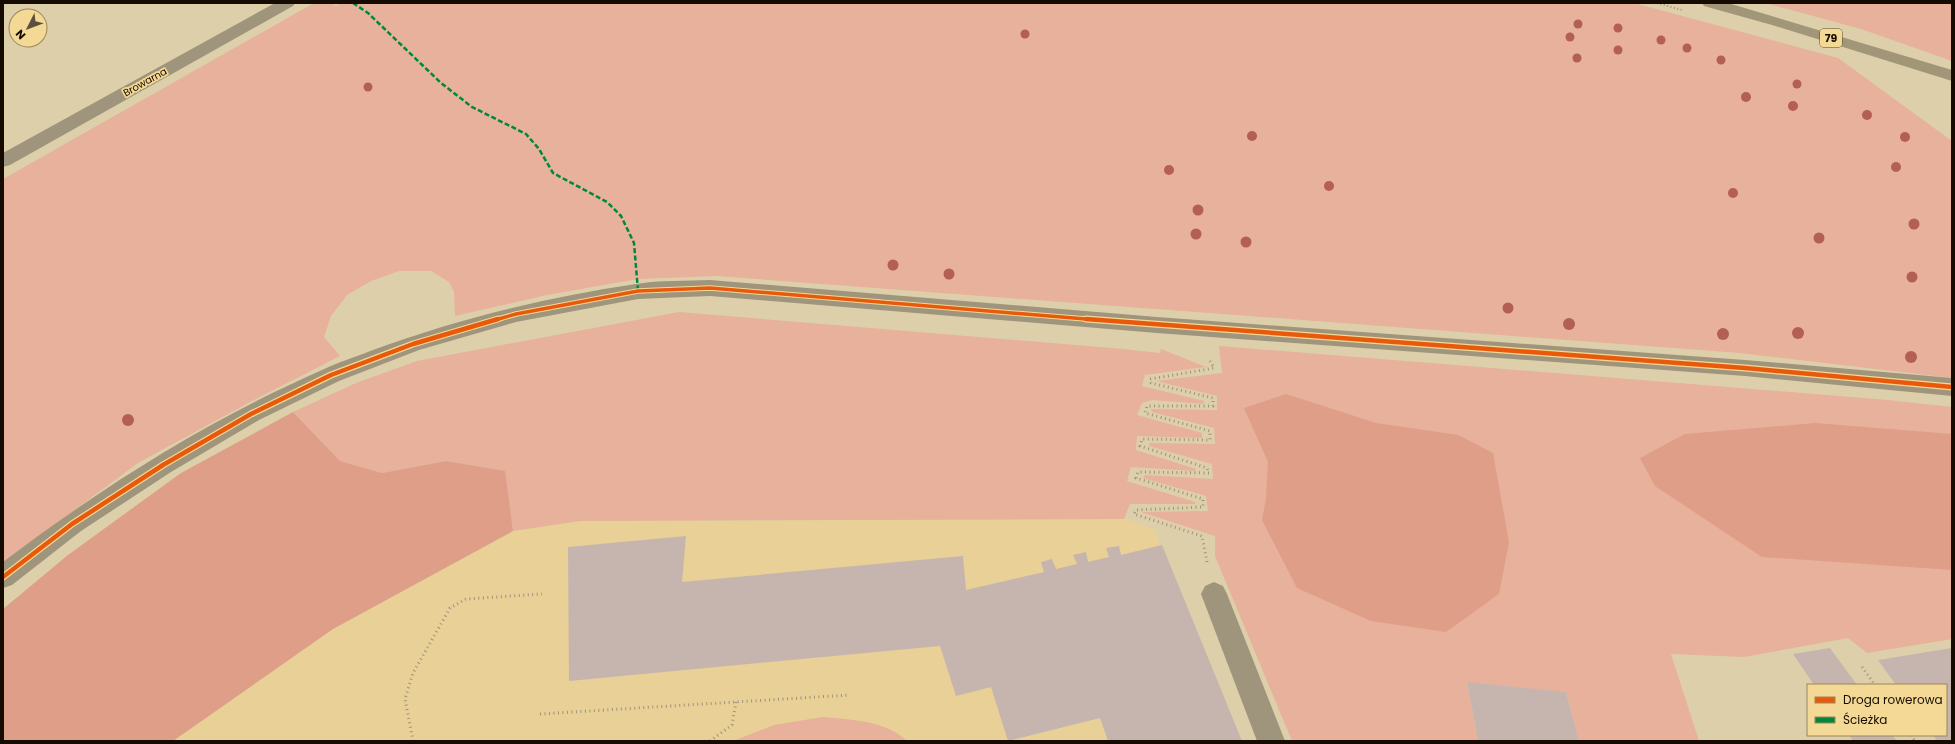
<svg xmlns="http://www.w3.org/2000/svg" width="1955" height="744" font-family="Poppins,sans-serif">
  <style>
    .built { fill: #e8d096 }
    .green { fill: #e7b19b }
    .forest { fill: #df9e87 }
    .building { fill: #c5b5ae }
    .lines { fill: none; stroke-linecap: round; stroke-linejoin: round }
    .path-far1 { stroke: #9d937c; stroke-width: 2; stroke-dasharray: 1 2.5; stroke-linecap: butt }
    .path { stroke: #9d937c; stroke-width: 3; stroke-dasharray: 1 3.5; stroke-linecap: butt }
    .service { fill: #9f957d; fill-rule: evenodd }
    .pedestrian { fill: #9f957d; fill-rule: evenodd }
    .minor { fill: #9f957d; fill-rule: evenodd }
    .primary { fill: #a29679; fill-rule: evenodd }
    .quiet { stroke: #00873e; stroke-width: 2.5; stroke-dasharray: 5 2.5; stroke-linecap: butt }
    .cycleway-far1-casing { stroke: #f4d895; stroke-width: 5.5 }
    .cycleway-casing { stroke: #f4d895; stroke-width: 7 }
    .cycleway-far1 { stroke: #e8590c; stroke-width: 3.5 }
    .cycleway { stroke: #e8590c; stroke-width: 4.5 }
    .tree { fill: #b36052 }
    .labels { text-anchor: middle; dominant-baseline: central; stroke-width: 3.5; stroke-linejoin: round; paint-order: stroke }
    .far-street-label { font-size: 10px; fill: #150b00; stroke: #f4d895 }
    .shield { fill: #f4d895; stroke: #58482d; stroke-width: 1 }
    .shield-label { font-size: 11px; font-weight: bold; fill: #150b00 }
  </style>
  <rect width="100%" height="100%" fill="#decfab"/>
  <path class="built" d="M1124,519l30,10 88,212h-1069l160,-112 180,-98 67,-10z"/>
  <path class="green" d="M314,3h17l5,3 5,-3h1293l204,55 114,83v237l-212,-25 -1023,-77 -79,3 -91,16 -92,21 -1,-24 -5,-10 -18,-11h-32l-28,10 -24,14 -16,21 -7,21 16,19 -88,45 -114,62 -135,100v-384z
    M1765,3h187v58l-91,-32z
    M679,312l445,37 36,4 1,-4 45,18 -61,8 -3,11 62,15 -1,3 -51,-4 -10,3 -5,12 65,18v5l-65,-2 -1,14 60,19 -1,2 -64,-4 -4,14 68,21v2h-65l-6,15 -544,2 -67,10 -9,-60 -58,-10 -64,12 -42,-12 -47,-49 63,-29 61,-22z
    M1219,346l669,54 64,7v232l-85,14 -19,-15 -104,19 -73,-3 28,87h-120l-13,-49 -99,-9 11,58h-186l-77,-185v-20l-74,-24 67,-1 -2,-15 -63,-18 2,-3 68,4 -1,-15 -63,-18 1,-3 65,1 -1,-16 -62,-16 -1,-3 66,1v-14l-61,-15 66,-8z
    M823,717c29,3 62,3 84,24h-174l41,-16z"/>
  <path class="forest" d="M1286,394l90,29 82,12 35,18 16,89 -10,52 -53,38 -75,-11 -74,-33 -35,-68 4,-21 2,-37 -24,-54z
    M293,412l47,49 42,12 64,-12 59,10 8,60 -180,98 -160,112h-170v-132l65,-54 113,-82z
    M1815,423l137,11v136l-190,-13 -107,-71 -15,-28 45,-24z"/>
  <path class="building" d="M686,536l-4,46 281,-26 3,34 78,-18 -3,-10 11,-3 4,10 21,-5 -4,-9 13,-3 2,10 21,-5 -3,-9 13,-2 2,9 41,-10 80,196h-134l-8,-23 -92,23 -17,-54 -35,9 -16,-50 -371,35 -1,-134z
    M1830,648l27,37h-43l-21,-31z
    M1952,648v93h-15l-4,-6h13v-50h-50l-18,-25z
    M1467,682l99,10 13,49h-101z
    M1849,735h43l5,6h-44z"/>
  <g class="lines">
    <path class="path-far1" d="M1657,3l25,7"/>
    <path class="path" d="M1207,562l-5,-26 -68,-22 2,-4 67,-3v-8l-67,-21 2,-6 71,1 -2,-5 -67,-22 2,-7 68,1v-9l-65,-18 2,-7h66v-8l-62,-15 -1,-4 64,-11 -4,-7
      M1862,667l13,18
      M540,714l309,-19
      M1911,735l4,6
      M413,741l-8,-42 8,-26 37,-65 16,-9 76,-5
      M710,741l22,-16 4,-23"/>
    <path class="service" d="M1214,582l9,4 4,8 58,147h-28l-56,-147 4,-8z"/>
    <path class="pedestrian" d="M710,280l447,37 588,43 207,18v18l-207,-20 -588,-43 -447,-37 -72,3 -122,23 -97,28 -80,31 -80,39 -88,52 -90,59 -69,54 -9,3v-26c99,-75 205,-142 319,-192 16,-8 34,-13 51,-20 85,-31 174,-53 263,-66 24,-4 50,-3 74,-4z"/>
    <path class="minor" d="M275,3h20l-2,3 -283,159 -7,2v-14z"/>
    <path class="primary" d="M1702,3h26l224,67v11l-180,-56 -68,-19z"/>
    <path class="quiet" d="M353,3l15,10 73,70 31,24 54,27 13,15 14,24 54,29 14,14 13,27 4,48"/>
    <g class="cycleway-far1-casing">
      <path id="cycleway-far1" d="M495,320l21,-6 122,-23 72,-3 388,32"/>
    </g>
    <g class="cycleway-casing">
      <path id="cycleway" d="M1086,319l659,49 207,19
        M3,577l69,-53 91,-59 88,-51 80,-39 82,-31 85,-25"/>
    </g>
    <use href="#cycleway-far1" class="cycleway-far1"/>
    <use href="#cycleway" class="cycleway"/>
  </g>
  <g class="tree">
    <circle cx="1578" cy="24" r="4.5"/>
    <circle cx="1618" cy="28" r="4.5"/>
    <circle cx="1025" cy="34" r="4.5"/>
    <circle cx="1570" cy="37" r="4.5"/>
    <circle cx="1661" cy="40" r="4.5"/>
    <circle cx="1687" cy="48" r="4.5"/>
    <circle cx="1618" cy="50" r="4.5"/>
    <circle cx="1577" cy="58" r="4.5"/>
    <circle cx="1721" cy="60" r="4.5"/>
    <circle cx="1797" cy="84" r="4.5"/>
    <circle cx="368" cy="87" r="4.5"/>
    <circle cx="1746" cy="97" r="5"/>
    <circle cx="1793" cy="106" r="5"/>
    <circle cx="1867" cy="115" r="5"/>
    <circle cx="1252" cy="136" r="5"/>
    <circle cx="1905" cy="137" r="5"/>
    <circle cx="1896" cy="167" r="5"/>
    <circle cx="1169" cy="170" r="5"/>
    <circle cx="1329" cy="186" r="5"/>
    <circle cx="1733" cy="193" r="5"/>
    <circle cx="1198" cy="210" r="5.5"/>
    <circle cx="1914" cy="224" r="5.5"/>
    <circle cx="1196" cy="234" r="5.5"/>
    <circle cx="1819" cy="238" r="5.5"/>
    <circle cx="1246" cy="242" r="5.5"/>
    <circle cx="893" cy="265" r="5.5"/>
    <circle cx="949" cy="274" r="5.5"/>
    <circle cx="1912" cy="277" r="5.5"/>
    <circle cx="1508" cy="308" r="5.5"/>
    <circle cx="1569" cy="324" r="6"/>
    <circle cx="1798" cy="333" r="6"/>
    <circle cx="1723" cy="334" r="6"/>
    <circle cx="1911" cy="357" r="6"/>
    <circle cx="128" cy="420" r="6"/>
  </g>
  <g class="labels">
    <g class="far-street-label">
      <text transform="translate(145 82) rotate(-29)">Browarna</text>
    </g>
    <rect class="shield" x="1820" y="29" width="22" height="18" rx="3"/>
    <g class="shield-label">
      <text x="1831" y="38">79</text>
    </g>
  </g>
  <rect width="1955" height="744" fill="none" stroke="#150b00" stroke-width="8"/>
  <rect x="1807" y="684" width="140" height="52" fill="#f4d895" stroke="#9b8659"/>
  <rect x="1815" y="697" width="20" height="6" fill="#e8590c" stroke="#9b8659"/>
  <text x="1843" y="704" font-size="12" fill="#150b00">Droga rowerowa</text>
  <rect x="1815" y="717" width="20" height="6" fill="#00873e" stroke="#9b8659"/>
  <text x="1843" y="724" font-size="12" fill="#150b00">Ścieżka</text>
  <g transform="translate(28 28) rotate(228)"><circle r="19" fill="#f4d895" stroke="#9b8659"/>
  <path d="M0-3L7 15L0 10L-7 15Z" fill="#5b503c"/>
  <text y="-6" font-size="11" font-weight="bold" text-anchor="middle" fill="#150b00">N</text>
  </g>
</svg>
